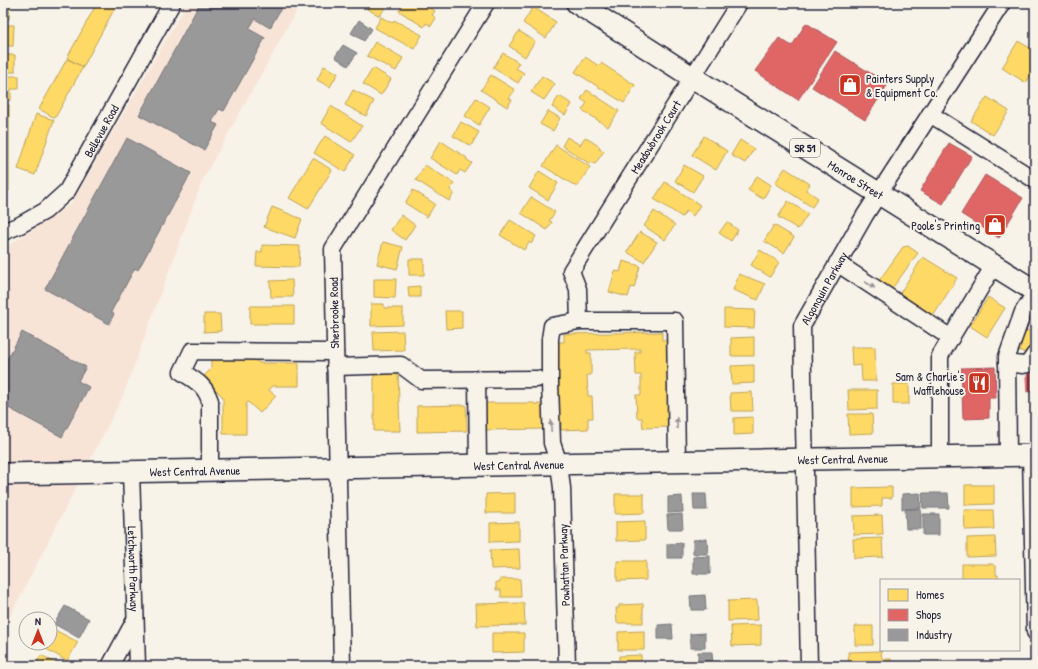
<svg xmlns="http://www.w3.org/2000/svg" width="1038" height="669" font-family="'Patrick Hand',sans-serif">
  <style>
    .built { fill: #f8e4d7 }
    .homes { fill: #ffd966; stroke: #bda259 }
    .shops { fill: #e06666; stroke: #a75259 }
    .industry { fill: #999; stroke: #75757d }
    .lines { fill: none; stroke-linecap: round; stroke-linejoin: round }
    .minor-casing { stroke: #22223b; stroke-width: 19 }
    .major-casing { stroke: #22223b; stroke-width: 24 }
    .minor { stroke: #f7f3e8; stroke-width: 16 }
    .major { stroke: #f7f3e8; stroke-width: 21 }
    .oneway { fill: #97959a }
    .labels { text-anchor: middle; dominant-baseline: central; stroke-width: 4; stroke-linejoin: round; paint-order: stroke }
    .shield { fill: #f7f3e8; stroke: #62616f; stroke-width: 1 }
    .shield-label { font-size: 11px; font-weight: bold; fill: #22223b }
    .poi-label { font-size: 12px; fill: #22223b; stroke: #f7f3e8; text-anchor: end }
    .street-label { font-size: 12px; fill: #22223b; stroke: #f7f3e8 }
  </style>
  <rect width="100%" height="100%" fill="#f7f3e8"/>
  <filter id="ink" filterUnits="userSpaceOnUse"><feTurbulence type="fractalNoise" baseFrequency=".025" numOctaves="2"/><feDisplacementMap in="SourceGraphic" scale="8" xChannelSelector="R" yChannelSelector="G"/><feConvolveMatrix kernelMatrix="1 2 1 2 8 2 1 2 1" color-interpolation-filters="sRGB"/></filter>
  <g filter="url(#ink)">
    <path class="built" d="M187,3h114l-98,176 -80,217 -120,234v-381l68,-45z"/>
    <path class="homes" d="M3,3h7l-1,16h-6z
      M97,3l20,1 -34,63 -16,-9z
      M371,3h11l4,3 -6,10 -13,-7z
      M404,3h18l13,8 -3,4 4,3 -5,8 -5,-3 -2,4 -25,-16z
      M533,7l23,15 -10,16 -23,-15z
      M381,17l11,6 2,-3 28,15 -8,14 -39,-21z
      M3,25h11l-1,21h-10z
      M519,31l16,10 -10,16 -16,-11z
      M1018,41l17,10v17l-9,15 -24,-15z
      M375,42l28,16 -7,13 -29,-15z
      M503,53l16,10 -3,5 8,5 -6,10 -25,-15z
      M3,55h12v17h-12z
      M585,57l14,9 2,-3 34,22 -11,18 -49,-31z
      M67,59l16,8 -28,51 -16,-9z
      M324,66l14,7 -8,14 -13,-7z
      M373,68l18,11 -10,16 -18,-11z
      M491,75l24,15 -6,8 3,2 -5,7 -26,-17z
      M4,76h15v13h-8v11h-8z
      M542,76l13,8 -11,16 -13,-8z
      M353,90l21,11 -8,15 -21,-11z
      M587,90l32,21 -11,16 -26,-17 5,-7 -6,-4z
      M559,96l13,8 -7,11 -13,-8z
      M987,97l22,14 -16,24 -22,-14z
      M476,98l14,9 -11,18 -14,-9z
      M3,105h6v86h-6z
      M331,106l31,20 -11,16 -30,-19z
      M548,111l12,7 -7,13 -13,-7z
      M36,114l18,6 -19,55 -17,-6z
      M461,122l18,10 -8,14 -18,-10z
      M325,136l30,19 -10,17 -31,-19z
      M704,136l23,15 -11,19 -24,-15z
      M567,137l13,8 5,-8 15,10 -1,2 5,2 -9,13 -4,-2 -1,2 -28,-18z
      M740,140l14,9 -9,14 -14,-8z
      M441,141l26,17 -1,1 6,4 -7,10 -5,-3 -3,5 -27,-17z
      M556,145l34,22 -13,20 -34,-21z
      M313,158l19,12 -24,39 -19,-11z
      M425,165l29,18 -4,7 4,3 -5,8 -33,-21z
      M684,165l19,11 -10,16 -18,-11z
      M785,168l25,16 -4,6 12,8 -6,9 -37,-24z
      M539,171l19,12 -10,17 -19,-12z
      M757,176l14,9 -8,14 -15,-9z
      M665,182l35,23 -7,11 -7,-5 -4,6 -28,-18z
      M413,190l22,14 -8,13 -22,-14z
      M531,197l24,15 -6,9 3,1 -5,8 -26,-17z
      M788,201l20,13 -10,15 -20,-12z
      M272,207l30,12 -7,19 -31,-11z
      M654,211l21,14 -10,15 -21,-14z
      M401,215l14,10 -10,15 -14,-10z
      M510,220l26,16 -5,8 -2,-2 -5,8 -24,-15z
      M727,222l11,8 -7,11 -12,-8z
      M774,225l20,12 -10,16 -20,-12z
      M640,232l17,10 -13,20 -17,-10z
      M383,242l20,5 -6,22 -20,-5z
      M262,245l38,1 -1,21 -43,-1 1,-14h5z
      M908,246l10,7 -27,37 -13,-8 25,-35z
      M760,250l19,12 -9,15 -19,-12z
      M923,257l34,21 -25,40 -34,-22z
      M409,259h15v16h-15z
      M623,261l17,5 -6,22 -3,-1 -3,10 -19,-5 6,-21 5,1z
      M739,274l26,10 -7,16 -25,-10z
      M374,279h22l-1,19 -21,-1z
      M292,280l1,17h-22l-1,-16z
      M420,286v11h-11l-1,-10z
      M988,297l17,11 -18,29 -17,-11z
      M371,304h13v4h19v17l-32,1z
      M250,306h44v18h-44z
      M724,309l31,1 -1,18 -30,-1z
      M445,311h17v17l-16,1z
      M204,314h16l1,17 -17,1z
      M1027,330l8,4v10l-7,11 -12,-7z
      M403,331l1,19 -30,1 -1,-19z
      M662,332v8h5l2,87 -26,1 -1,-10h-5l-1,-23h5v-20h-5l-1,-23h5v-3l-53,1v3h4v22h-4l1,21h4l1,22h-5v11l-27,1v-9h-6v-27h4v-16h-5v-27h4v-9h6v-8z
      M754,337v19h-23v-18z
      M851,347h24l1,34h-14l-1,-16 -9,1z
      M238,353l7,7 5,-5 9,8h40v23h-26l-4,4 7,6 -16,17 -12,-11 -2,2v30h-23v-37l-20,-20 8,-8v-9h9l6,-6 6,6z
      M754,365v18l-22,1 -1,-18z
      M374,372h24l2,59h-26z
      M893,384h16v20h-16z
      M848,390h29v19l-28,1z
      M752,392l1,19h-22l-1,-18z
      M484,403h50v1h9v25l-59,1z
      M466,405l1,26 -50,1v-26z
      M848,414h24l1,19 -24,1z
      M753,417v17l-19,1v-17z
      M965,485h29v19l-29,1z
      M892,487v11h-10v8l-29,1v-19z
      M515,493v20h-29v-19z
      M615,494h29v19l-29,1z
      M964,510h29l1,19 -29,1z
      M882,515l1,19 -29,1 -1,-19z
      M645,521v19l-29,1v-19z
      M519,522v19l-29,1v-19z
      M995,537l1,19 -29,1v-19z
      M882,538l1,19 -29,1 -1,-19z
      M519,549l1,19 -29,1 -1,-19z
      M617,561h29v19l-29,1z
      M962,564h30l4,3v8h2v5h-36z
      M500,579h20l1,18h-20v-7h-5v-8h4z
      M757,600l1,20 -30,1v-20z
      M524,603l1,22 -48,1 -1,-22z
      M643,604v19h-26l-1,-15h3v-3z
      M761,625v20l-29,1 -1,-20z
      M855,626h18v19h-18z
      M53,629l25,13 -11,19 -24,-14 2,-4h5v-9z
      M644,631v19h-26v-18z
      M492,633h32v19l-32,1z
      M881,651l1,8h9v7h-42l-1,-14z
      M41,655l20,11h-26z
      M641,655v11h-22v-10z
      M406,663v3h-20v-2z"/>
    <path class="shops" d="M806,23l31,19 -39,58 -43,-29 24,-33 13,8z
      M835,51l53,33 -23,36 -53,-33z
      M949,143l23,13 -29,48 -23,-13z
      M985,175l38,23 -24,40 -38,-24z
      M1035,364v27l-8,1 -1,-15z
      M995,367l1,31h-7v20l-26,1 -2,-51z"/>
    <path class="industry" d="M200,3h84l-14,25 -15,-9 -6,10 16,9 -41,73 -5,-2 -7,13 6,3 -14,25 -65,-35z
      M359,20l13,9 -8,12 -13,-8z
      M343,45l14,8 -9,13 -13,-9z
      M127,138l64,35 -53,97 -3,-2 -24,44 3,2 -5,10 -64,-35z
      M22,332l64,35 -8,14 11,6 -27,50 -59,-32v-38z
      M920,493l1,15 -19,1v-15z
      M922,493h26l1,15h-26z
      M693,494h13l1,16h-13z
      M682,496l1,16 -15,1v-16z
      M905,509h16v20h-15z
      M682,514l1,15h-15l-1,-14z
      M923,514h16v21h-16z
      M707,539l1,15h-15v-14z
      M682,543v15h-15v-14z
      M710,556v18h-17v-17z
      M705,595l1,15h-15l-1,-14z
      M65,606l24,13 -10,19 -25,-14z
      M672,624l1,15h-15v-14z
      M705,633v15h-15v-14z
      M698,652h14l1,14h-15z"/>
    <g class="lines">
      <g class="minor-casing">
        <g id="minor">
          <path d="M930,114l105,66"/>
          <path id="s1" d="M3,232l17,-7 25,-14 22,-20 105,-188"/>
          <path d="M837,263l114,75"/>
          <path d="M1007,363l16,2 5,-1 7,-10"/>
          <path d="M335,367l66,-2 20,15 116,-1"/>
          <path d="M477,379l1,86"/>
          <path d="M1008,455l-1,-98 16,-45 12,-19"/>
          <path d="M1031,455l4,177"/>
          <path d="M940,457v-101l54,-91"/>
          <path id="s2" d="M677,462l-2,-141h-96l-1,-32 -7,-18 168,-268"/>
          <path d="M210,470v-69c-5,-16 -14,-20 -28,-29l10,-21 143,1"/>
          <path id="s3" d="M131,471l6,195"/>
          <path d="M110,666l25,-46"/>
          <path d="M342,666l-9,-417 153,-246"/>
          <path d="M567,666l-5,-178 -3,-24 -7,-21 -2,-60v-44l2,-13 27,-5"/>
          <path id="s4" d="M809,666l-7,-340 63,-111 137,-212"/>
        </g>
      </g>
      <g class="major-casing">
        <g id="major">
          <path id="s5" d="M577,3l115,74 343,214"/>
          <path id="s6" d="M3,474l1032,-19"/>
        </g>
      </g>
      <use href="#minor" class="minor"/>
      <use href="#major" class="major"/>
    </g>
    <defs><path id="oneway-solid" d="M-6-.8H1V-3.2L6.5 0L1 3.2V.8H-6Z"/></defs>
    <g class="oneway">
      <use href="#oneway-solid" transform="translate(870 285) rotate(33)"/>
      <use href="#oneway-solid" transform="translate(677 423) rotate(-91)"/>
      <use href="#oneway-solid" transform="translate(551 426) rotate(-92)"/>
    </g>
  </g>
  <defs>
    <g id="shop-square" transform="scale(1.15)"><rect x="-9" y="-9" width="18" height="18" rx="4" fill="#c8321e" stroke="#f7f3e8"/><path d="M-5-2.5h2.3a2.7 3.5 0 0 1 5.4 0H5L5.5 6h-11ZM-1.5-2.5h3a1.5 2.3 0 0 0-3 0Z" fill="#fff"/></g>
    <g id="restaurant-square" transform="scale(1.15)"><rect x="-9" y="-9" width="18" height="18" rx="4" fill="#c8321e" stroke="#f7f3e8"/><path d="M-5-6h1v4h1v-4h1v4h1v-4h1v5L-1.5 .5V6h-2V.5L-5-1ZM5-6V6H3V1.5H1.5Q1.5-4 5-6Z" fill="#fff"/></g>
  </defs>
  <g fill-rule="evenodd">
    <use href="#shop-square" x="850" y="85"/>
    <use href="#shop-square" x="995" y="225"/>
    <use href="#restaurant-square" x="979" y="383"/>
  </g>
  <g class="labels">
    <rect class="shield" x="790" y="139" width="30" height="18" rx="3"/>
    <g class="shield-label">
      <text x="805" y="148">SR 51</text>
    </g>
    <g class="poi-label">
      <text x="866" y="78" text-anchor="start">Painters Supply<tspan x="866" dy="14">&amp; Equipment Co.</tspan></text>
      <text x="980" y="225">Poole's Printing</text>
      <text x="964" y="376">Sam &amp; Charlie's<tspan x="964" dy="14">Wafflehouse</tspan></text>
    </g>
    <g class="street-label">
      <text stroke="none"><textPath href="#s1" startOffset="146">Bellevue Road</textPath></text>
      <text stroke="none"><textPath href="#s2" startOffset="447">Meadowbrook Court</textPath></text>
      <text stroke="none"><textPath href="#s5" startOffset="330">Monroe Street</textPath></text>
      <text stroke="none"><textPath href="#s4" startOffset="384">Algonquin Parkway</textPath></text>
      <text transform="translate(334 313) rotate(-91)">Sherbrooke Road</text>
      <text stroke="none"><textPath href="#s6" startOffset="840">West Central Avenue</textPath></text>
      <text stroke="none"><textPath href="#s6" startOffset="516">West Central Avenue</textPath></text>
      <text stroke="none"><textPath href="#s6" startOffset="192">West Central Avenue</textPath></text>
      <text transform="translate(564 565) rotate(-92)">Powhattan Parkway</text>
      <text stroke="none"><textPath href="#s3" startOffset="98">Letchworth Parkway</textPath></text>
    </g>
  </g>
  <rect width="1038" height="669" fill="none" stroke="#f7f3e8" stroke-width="16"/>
  <rect x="8" y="8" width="1022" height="653" fill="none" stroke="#22223b" stroke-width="1.5" filter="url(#ink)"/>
  <rect x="880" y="579" width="140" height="72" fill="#f7f3e8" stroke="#a29fa3"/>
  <rect x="888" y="589" width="20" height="12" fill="#ffd966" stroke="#a29fa3"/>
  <text x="916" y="599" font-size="12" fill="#22223b">Homes</text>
  <rect x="888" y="609" width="20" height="12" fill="#e06666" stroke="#a29fa3"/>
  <text x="916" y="619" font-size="12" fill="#22223b">Shops</text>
  <rect x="888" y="629" width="20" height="12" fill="#999999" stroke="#a29fa3"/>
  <text x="916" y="639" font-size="12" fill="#22223b">Industry</text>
  <g transform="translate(38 631)"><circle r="19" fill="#f7f3e8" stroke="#a29fa3"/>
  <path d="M0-3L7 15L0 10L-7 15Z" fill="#c8321e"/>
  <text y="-6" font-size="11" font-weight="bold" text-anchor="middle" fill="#22223b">N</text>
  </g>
</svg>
